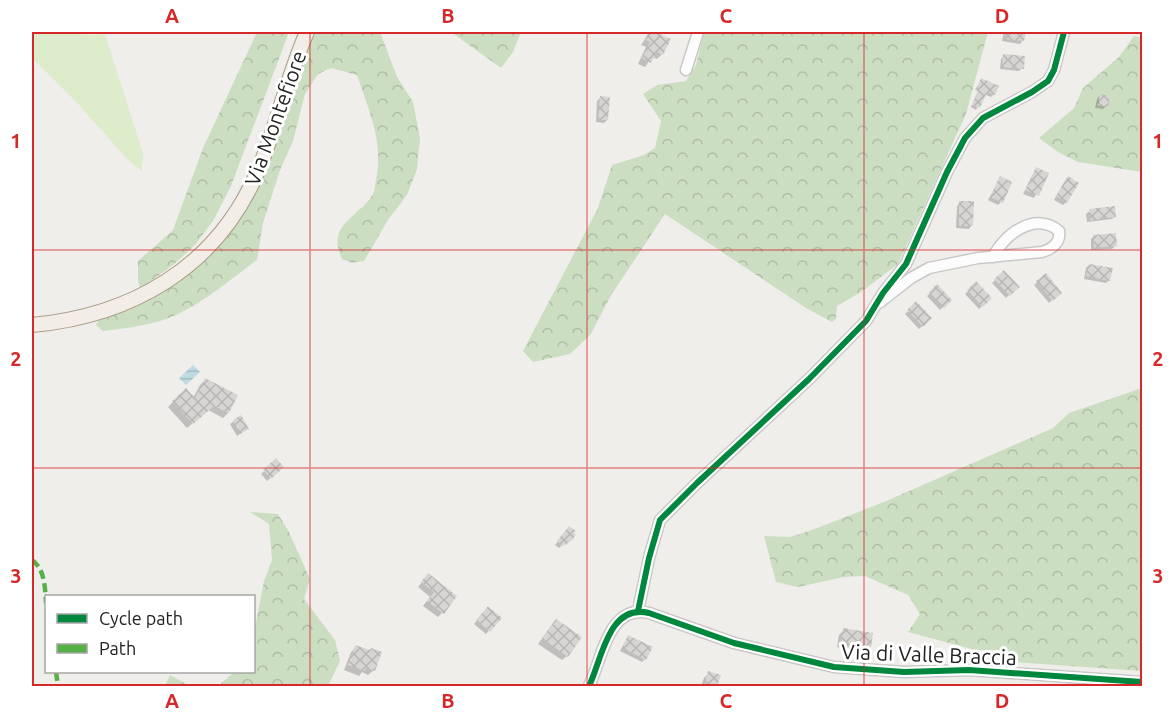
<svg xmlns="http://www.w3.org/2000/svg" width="1174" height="718" font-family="Ubuntu,sans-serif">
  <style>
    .grass { fill: #ddeccb }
    .forest { fill: url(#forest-crowns) }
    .water { fill: url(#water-rules) }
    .shadow { fill: #0003 }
    .building { fill: url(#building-cross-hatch) }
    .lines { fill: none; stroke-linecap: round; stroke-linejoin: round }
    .minor-casing { stroke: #c9c8c7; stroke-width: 13 }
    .major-casing { stroke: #a79c86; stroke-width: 16 }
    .minor { stroke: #fdfcfc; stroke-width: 10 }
    .major { stroke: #f3ede7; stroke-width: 14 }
    .quiet { stroke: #55b145; stroke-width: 4.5; stroke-dasharray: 9 4.5; stroke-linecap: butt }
    .cycleway-casing { stroke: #fff; stroke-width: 10 }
    .cycleway { stroke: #00873e; stroke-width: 6 }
    .grid { fill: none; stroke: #d62828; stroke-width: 1.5; stroke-opacity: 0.55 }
    .labels { text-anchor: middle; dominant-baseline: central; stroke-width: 6; stroke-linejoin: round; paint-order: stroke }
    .street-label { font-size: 21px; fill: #222; stroke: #fff }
    .neatline { fill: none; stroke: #d62828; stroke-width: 2 }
    .grid-label { font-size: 20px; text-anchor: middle; font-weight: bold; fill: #d62828 }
  </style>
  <defs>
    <pattern id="forest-crowns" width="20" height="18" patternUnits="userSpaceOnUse" patternTransform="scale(1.5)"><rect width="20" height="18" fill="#cbdec1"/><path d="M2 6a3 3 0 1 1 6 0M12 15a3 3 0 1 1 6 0" fill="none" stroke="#aebea6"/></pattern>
    <pattern id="water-rules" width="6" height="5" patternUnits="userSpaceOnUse" patternTransform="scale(1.5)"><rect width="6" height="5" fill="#bfdbe3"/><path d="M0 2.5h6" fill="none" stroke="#a4bcc2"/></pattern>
    <pattern id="building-cross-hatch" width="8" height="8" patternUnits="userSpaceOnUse" patternTransform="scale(1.5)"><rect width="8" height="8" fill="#d7d4d2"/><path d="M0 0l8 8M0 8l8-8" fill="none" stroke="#b8b6b4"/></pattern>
  </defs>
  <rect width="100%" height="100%" fill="#f0eeeb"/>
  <path class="grass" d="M32,32h40l16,3 17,-1 38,119 -1,18 -14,-11 -48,-54 -48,-48z"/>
  <path class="forest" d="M257,32h32l-58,154 -18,35 -18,24 -22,20 -33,24 -2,-9v-19l35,-31 30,-82z
    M313,32h67l17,45 16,25 7,36 -3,31 -10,26 -19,25 -24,41 -12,2 -10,-4c-17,-35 18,-42 31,-65 2,-4 2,-10 3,-14 8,-38 -7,-69 -19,-105l-26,-7 -13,6 -13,20 -12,47 -13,29 -17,53 -6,37c-26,19 -56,45 -86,57 -21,9 -45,11 -68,14l-7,-6 6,-10 39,-14 86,-70z
    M451,32h70l-8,20 -12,16z
    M704,32h284l-22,82 -68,150 -37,28 -24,14 -1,13 -4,3 -26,-14 -141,-94 -55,83 -19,37 -21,20 -37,8 -10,-11 75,-143 14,-43 32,-10 11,-7 6,-27 -18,-27 14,-9 29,-4 10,-16z
    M1134,36l8,2v134l-64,-10 -20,-10 -19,-14 35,-30 9,-20 36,-31z
    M1142,388v283l-128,-9 -18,-12h-21l-67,-18 12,-18 -12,-19 -43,-19 -21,1 -46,10 -22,-5 -12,-46 26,1 22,-7 72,-28 169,-74 16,-15z
    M250,512l28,2 11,18 21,47 -6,20 31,41 5,21 -12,25h-110l16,-14h20v-39l10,-52 8,-21 -3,-36z
    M170,675l20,11h-25z"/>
  <path class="water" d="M193,365l7,7 -14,13 -7,-7z"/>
  <path class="shadow" d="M650,32l19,8 -7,14 -5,5 -5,-2 -7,10 -7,-3 8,-17 -5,-2z
    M1004,32h20l-1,8 -3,4 -18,-3z
    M1004,56l18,12 -3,3 -19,-2 1,-10z
    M981,80l13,14 -3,3 -7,-3 -8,16 -5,-3 7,-16 -3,-1z
    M1100,95l6,11 -3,3 -8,-1 2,-9z
    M600,98l7,22 -3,3 -8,-1 1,-21z
    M1036,169l11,5 -13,24 -11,-4z
    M1000,178l1,24 -3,3 -10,-5z
    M1065,181l1,21 -3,3 -9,-5z
    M960,203l12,22 -3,4 -13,-1 1,-22z
    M1090,211l25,5 -3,3 -25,3 -1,-8z
    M1094,236l21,10 -3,3 -21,1v-11z
    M1089,265l20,15 -3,3 -22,-4 2,-11z
    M1004,272l13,15 -11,11 -14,-15z
    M1045,275l15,17 -11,11 -15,-18z
    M976,283l14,15 -11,11 -14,-15z
    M937,286l13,14 -10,10 -13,-14z
    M916,303l14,15 -11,11 -14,-15z
    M205,380l31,15 -8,18 -5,5 -15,-8 -21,18 -19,-21 5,-5 20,-4 7,-13z
    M240,417l7,12 -10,7 -7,-12z
    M276,461l6,6 -15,14 -6,-7z
    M566,531l8,4 -8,10 -2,-2 -5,5 -4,-3z
    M428,575l14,38 -4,4 -15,-11 7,-9 -12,-10z
    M488,608l11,10 -13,16 -12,-10z
    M551,626l16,30 -5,4 -24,-16z
    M844,630l25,17 -5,5 -27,-5 2,-12z
    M628,637l17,22 -3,3 -22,-11z
    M356,647l18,23 -6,5 -6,-3 -3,4 -15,-6 7,-18z
    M709,673l7,13h-15l3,-8z"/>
  <path class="building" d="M649,32h6l16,7 -8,16 -6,-3 -6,11 -9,-5 8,-16 -5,-3z
    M1006,32h20l-2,9 -19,-2z
    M1003,54l22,2 -1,13 -22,-2z
    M981,78l18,8 -4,9 -8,-3 -7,16 -8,-3 8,-17 -3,-1z
    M1100,94l10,2 -2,11 -10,-2z
    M600,96l10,1 -2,23h-10z
    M1036,167l13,6 -10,23 -14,-6z
    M1000,176l12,6 -9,21 -13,-6z
    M1068,176l11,7 -12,20 -11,-7z
    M959,201h15l-1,25h-14z
    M1115,206l1,11 -26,3 -1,-11z
    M1116,233l1,13 -23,2 -1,-13z
    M1089,264l24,4 -3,13 -24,-5z
    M1004,270l16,17 -10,9 -16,-17z
    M1046,273l16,20 -9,8 -17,-20z
    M976,281l16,17 -9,9 -16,-17z
    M937,284l15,16 -8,8 -15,-16z
    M916,301l16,17 -9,9 -16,-17z
    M205,378l33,17 -9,18 -15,-7 -21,18 -21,-23 14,-13 9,10z
    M241,415l8,14 -9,5 -7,-14z
    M276,458l8,9 -13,12 -8,-9z
    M569,526l7,5 -2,2 2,2 -6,7 -2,-1 -5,5 -6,-5z
    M428,573l29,23 -13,18 -17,-13 7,-9 -13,-10z
    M488,606l14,12 -12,14 -14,-12z
    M556,619l26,18 -14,20 -26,-19z
    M843,628l30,5 -2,15 -30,-6z
    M628,635l25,12 -7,13 -24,-12z
    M355,645l15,5 1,-2 11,4 -7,19 -9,-3 -1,3 -17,-6z
    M708,671l13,4 -4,12h-13z"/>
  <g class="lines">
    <g class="minor-casing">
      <path id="minor" d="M686,70l12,-38
        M879,303l32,-25 18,-10 49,-10 64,-6c10,-3 19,-10 17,-21 -23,-20 -55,3 -66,26
        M638,611l11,-53 11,-38 37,-37 112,-104 57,-58 17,-28 23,-29 41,-92 18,-34 18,-20 49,-26 16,-11 6,-11 10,-38
        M589,686c13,-26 19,-83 60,-73l85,30 100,24 70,5 65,-2 173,12"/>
    </g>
    <g class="major-casing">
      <path id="major" d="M32,325c99,-9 184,-57 225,-152 20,-46 30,-96 50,-141"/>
    </g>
    <use href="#minor" class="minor"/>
    <use href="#major" class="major"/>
    <path class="quiet" d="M32,560c13,9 13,28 14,43
      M56,672l2,14"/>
    <g class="cycleway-casing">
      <path id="cycleway" d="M638,611l11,-53 11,-38 37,-37 112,-104 57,-58 17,-28 23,-29 41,-92 18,-34 18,-20 49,-26 16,-11 6,-11 10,-38
        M589,686c13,-26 19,-83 60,-73l85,30 100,24 70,5 65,-2 173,12"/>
    </g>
    <use href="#cycleway" class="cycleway"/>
  </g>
  <path class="grid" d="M310,32v654M587,32v654M864,32v654M32,250h1110M32,468h1110"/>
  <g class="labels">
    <g class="street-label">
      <text transform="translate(275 118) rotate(-70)">Via Montefiore</text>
      <text transform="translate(929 654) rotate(2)">Via di Valle Braccia</text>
    </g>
  </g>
  <rect width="1174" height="718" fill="none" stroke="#ffffff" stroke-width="66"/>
  <rect x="45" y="595" width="210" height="78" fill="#ffffff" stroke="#a7a7a7" stroke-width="1.5"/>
  <rect x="57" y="614" width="30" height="9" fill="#00873e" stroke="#a7a7a7" stroke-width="1.5"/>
  <text x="99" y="625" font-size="18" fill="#222222">Cycle path</text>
  <rect x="57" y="644" width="30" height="9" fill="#55b145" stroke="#a7a7a7" stroke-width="1.5"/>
  <text x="99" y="655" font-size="18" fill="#222222">Path</text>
  <rect x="33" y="33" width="1108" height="652" class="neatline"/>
  <g class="grid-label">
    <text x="172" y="23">A</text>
    <text x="448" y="23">B</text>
    <text x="726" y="23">C</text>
    <text x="1002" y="23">D</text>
    <text x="16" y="148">1</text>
    <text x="1158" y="148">1</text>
    <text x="16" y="366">2</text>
    <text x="1158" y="366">2</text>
    <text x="16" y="583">3</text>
    <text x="1158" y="583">3</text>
    <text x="172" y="708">A</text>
    <text x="448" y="708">B</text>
    <text x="726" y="708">C</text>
    <text x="1002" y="708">D</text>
  </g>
</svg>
